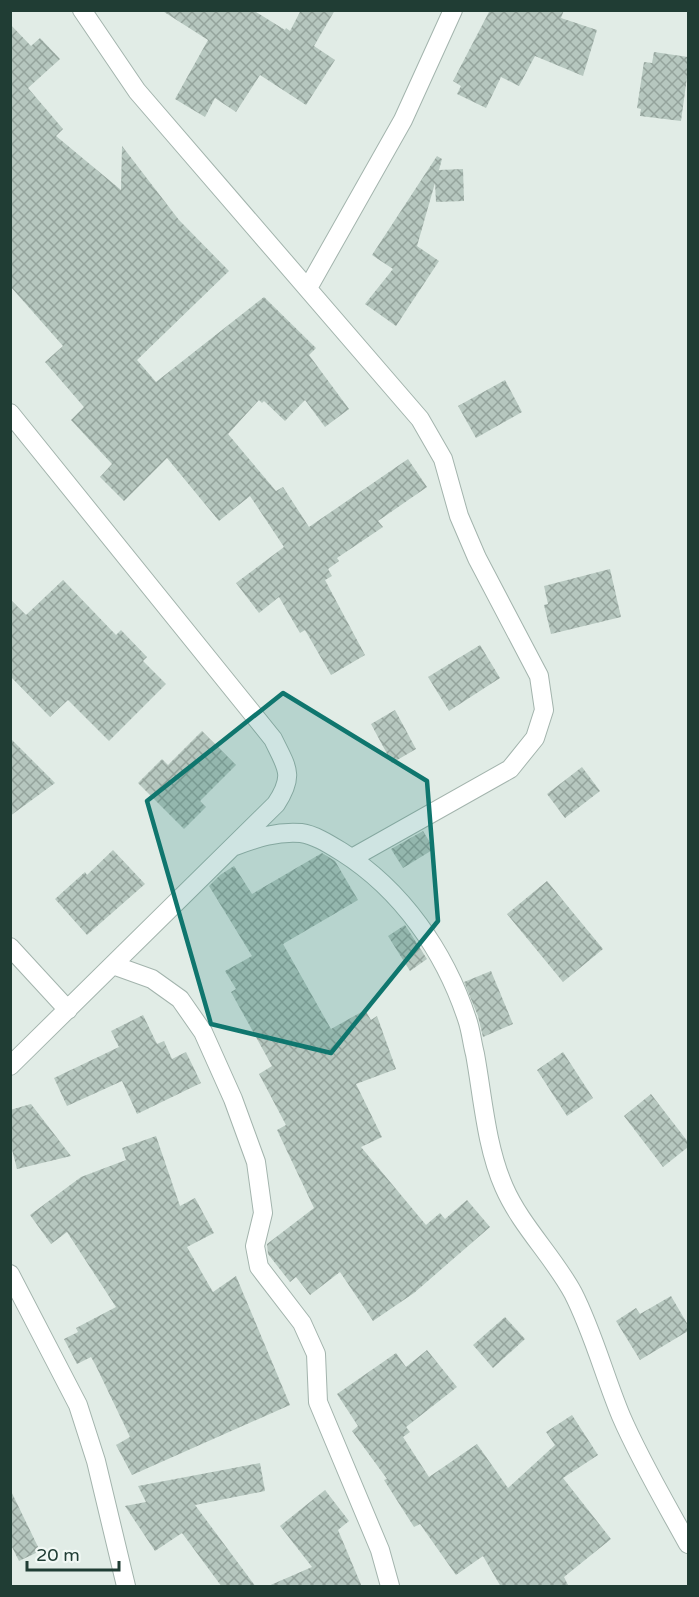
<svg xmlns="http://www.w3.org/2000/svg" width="699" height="1597" font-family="'Varela Round',sans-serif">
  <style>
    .building { fill: url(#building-cross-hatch) }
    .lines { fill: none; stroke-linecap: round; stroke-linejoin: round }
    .minor-casing { stroke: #a3b4ad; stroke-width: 20 }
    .minor { stroke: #fff; stroke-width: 18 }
    .marked { fill: #0f766e; fill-opacity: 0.2; stroke: #0f766e; stroke-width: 4.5; stroke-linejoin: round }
  </style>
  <defs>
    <pattern id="building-cross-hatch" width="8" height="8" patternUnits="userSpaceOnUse" patternTransform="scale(1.5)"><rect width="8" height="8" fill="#b6c7bf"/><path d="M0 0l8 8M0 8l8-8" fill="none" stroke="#94a39c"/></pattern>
  </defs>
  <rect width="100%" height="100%" fill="#e1ece6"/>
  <path class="building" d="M161,10h92l32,20 1,-2 4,3 11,-21h34l-21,36 21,14 -29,45 -46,-30 -24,37 -21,-14 -10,19 -30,-18 33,-59z
    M490,10h74l-3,8 36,12 -14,46 -48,-20 -16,30 -18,-9 -15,31 -29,-14 4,-8 -8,-5z
    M10,24l21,22 9,-8 20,21 -32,29 35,41 -7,7 65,54 1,-44 57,74 50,51 -92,89 19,22 108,-85 52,51 -7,7 40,54 -24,18 -20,-27 -20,21 -21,-20 -2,2 -3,-3 -31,34 48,57 7,-4 26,40 99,-68 19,28 -49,34 5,6 -46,31 2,3 -11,8 4,7 -7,4 40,75 -34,20 -26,-45 -5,3 -21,-36 -20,16 -23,-30 48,-36 -34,-51 -31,25 -52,-63 -43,43 -24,-24 12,-13 -41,-44 13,-13 -39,-45 18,-16 -53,-60z
    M654,52l34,5v13l-7,51 -41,-5 1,-7 -4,-1 7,-46 8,1z
    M437,156l5,3 -3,11 24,-1 1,32 -28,1 -1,-19 -18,63 22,15 -43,65 -31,-22 28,-35 -21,-14z
    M505,380l17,32 -46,26 -18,-32z
    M610,569l11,48 -70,17 -7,-29 4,-1 -4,-18z
    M63,580l53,55 5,-5 26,27 -4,4 23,23 -57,57 -41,-41 -18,17 -40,-41v-77l16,16z
    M480,645l20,33 -51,33 -21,-34z
    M395,710l21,39 -24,14 -21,-39z
    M202,731l34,34 -36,36 6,6 -22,22 -46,-46 24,-24 6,6z
    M10,738l45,45 -45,33z
    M582,767l18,24 -35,27 -18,-24z
    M423,831l11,18 -31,19 -12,-19z
    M113,850l32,34 -58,51 -32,-36 30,-27 2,3z
    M322,853l13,8 23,39 -75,44 48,85 34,-19 6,10 6,-4 19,53 -40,15 26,53 -21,10 65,78 14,-12 5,6 22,-19 23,27 -76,66 -41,28 -33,-49 -30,23 -14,-18 -6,5 -22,-28 -1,-10 47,-36 -37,-78 9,-5 -27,-51 13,-8 -41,-74 5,-3 -11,-18 27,-15 -43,-70 11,-11 14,-9 18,28z
    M547,881l56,68 -40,33 -56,-68z
    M405,925l22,34 -17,12 -22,-35z
    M491,971l22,53 -30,13 -5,-21 -14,-34z
    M143,1015l14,29 7,-3 8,18 14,-7 15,31 -64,31 -15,-33 -55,25 -13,-28 65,-31 -8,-16z
    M563,1052l30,46 -26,18 -30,-46z
    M651,1094l37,48v5l-25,20 -39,-51z
    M31,1104l40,52 -54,13 -7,-27v-32z
    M156,1136l24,70 15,-8 19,35 -27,14 26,45 23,-16 54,129 -158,70 -16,-30 14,-8 -34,-71 -5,-9 -14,7 -13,-25 14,-7 -2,-4 40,-21 -49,-75 -16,12 -21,-29 51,-38 45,-17 -4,-12z
    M671,1296l17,29v6l-48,29 -24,-39 20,-13 4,6z
    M505,1317l20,22 -32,29 -20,-23z
    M427,1350l30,37 -51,40 4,5 -7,5 26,40 48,-33 31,44 47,-43 -9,-13 26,-17 26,40 -35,23 48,61 -47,38 5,10h-68l-18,-31 -27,19 -36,-51 -6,3 -30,-47 3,-1 -35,-48 6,-5 -21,-32 59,-41 10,14z
    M260,1463l5,28 -70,14 61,82h-34l-40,-54 -27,18 -30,-45 21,-4 -8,-16z
    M10,1489l30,62 -21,10 -9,-18z
    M325,1490l24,31 -11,9 24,57h-96l46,-20 -32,-41z"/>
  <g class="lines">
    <g class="minor-casing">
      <path id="minor" d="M82,10l55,81 283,328 23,40 16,57 18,42 62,118 5,34 -9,28 -25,31 -158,89
        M308,288l95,-168 50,-110
        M10,413l263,326c14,29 22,36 3,65l-266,262
        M235,846c22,-8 42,-15 66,-13 14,2 28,11 41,19 60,38 103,100 125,167 4,11 5,24 8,35 8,44 11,92 29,133 17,39 49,69 69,106 20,39 31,82 48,123 19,44 44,86 67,128
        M10,947l58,63
        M113,965l39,14 28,20 23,33 30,67 23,63 7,51 -8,33 4,21 43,56 14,31 2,48 62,148 10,36
        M10,1274l68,131 18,56 30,125"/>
    </g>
    <use href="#minor" class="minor"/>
  </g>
  <path class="marked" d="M283,693l144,88 11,140 -107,132 -120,-29 -64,-223z"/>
  <rect width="699" height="1597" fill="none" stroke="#203d34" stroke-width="24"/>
  <path d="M27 1561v9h92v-9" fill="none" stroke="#203d34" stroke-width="3"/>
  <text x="36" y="1561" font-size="18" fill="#203d34" stroke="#f1f8f4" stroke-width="4.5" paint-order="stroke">20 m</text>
</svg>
